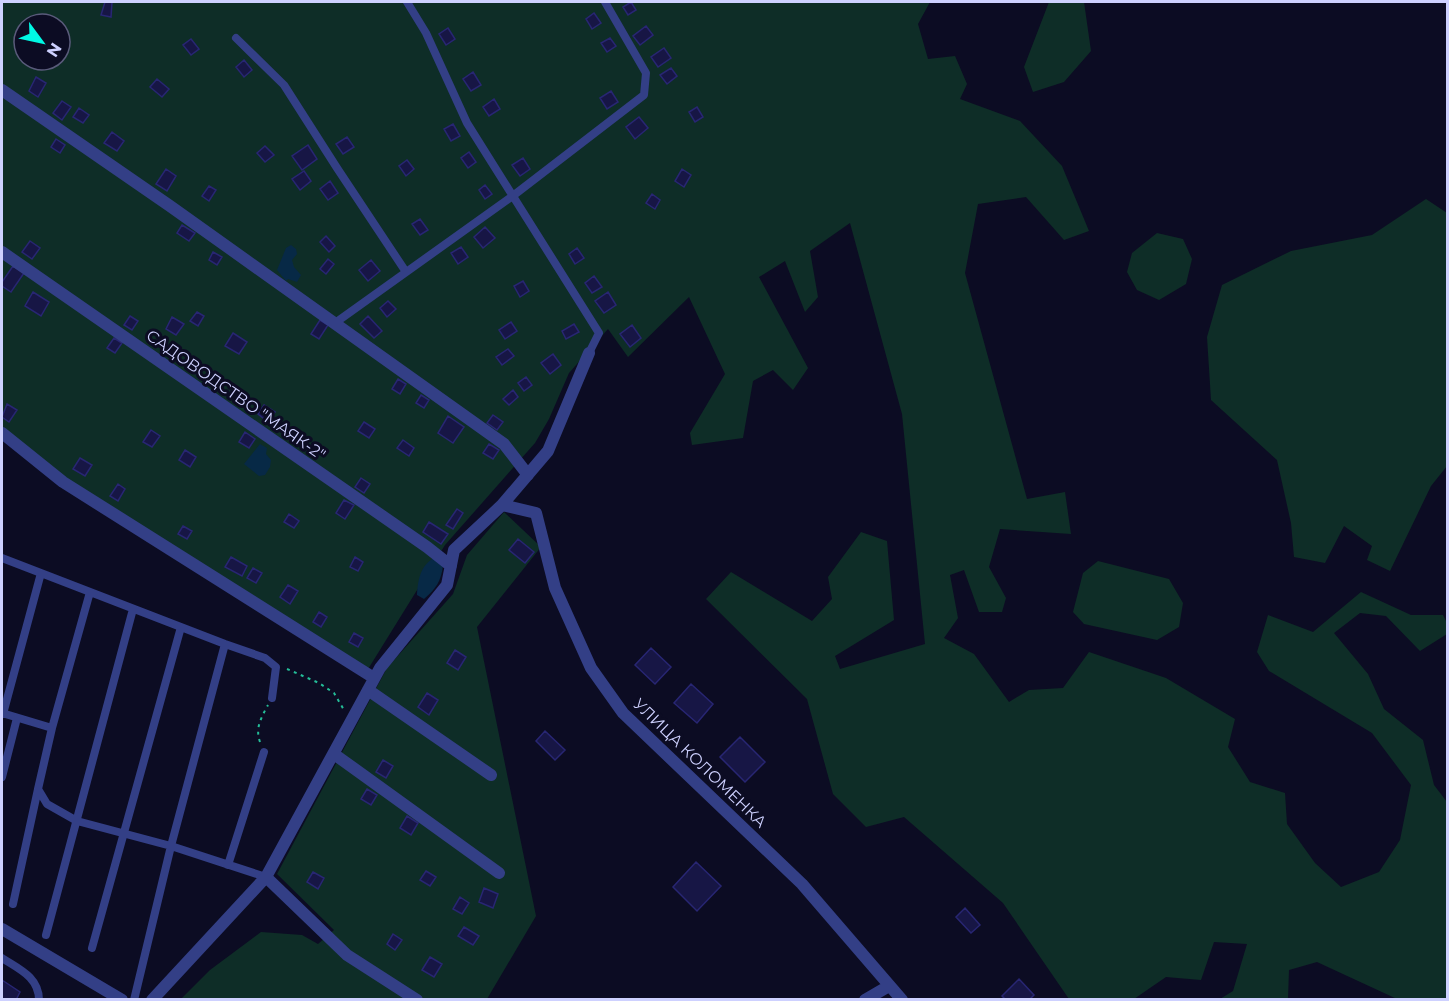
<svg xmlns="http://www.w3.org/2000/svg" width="1449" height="1001" font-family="Montserrat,sans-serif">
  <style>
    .green { fill: #0e2d27; fill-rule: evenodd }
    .water { fill: #072946 }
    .building { fill: #171645; stroke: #282673; stroke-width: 1.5 }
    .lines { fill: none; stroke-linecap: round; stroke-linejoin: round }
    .path { stroke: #24bd98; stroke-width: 2; stroke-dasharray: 3 4.5; stroke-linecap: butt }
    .service { stroke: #333f86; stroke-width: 8 }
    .minor { stroke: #333f86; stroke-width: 12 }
    .labels { text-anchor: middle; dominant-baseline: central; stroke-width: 6; stroke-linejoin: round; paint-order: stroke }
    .street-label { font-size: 16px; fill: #ced1ff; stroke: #0c0c23 }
  </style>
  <rect width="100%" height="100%" fill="#0c0c23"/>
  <path class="green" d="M2,2h928l-12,22 10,35 27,-3 12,28 -7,15 60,22 42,45 27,65 -25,9 -38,-43 -48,7 -13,69 62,226 38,-7 6,42 -71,-5 -11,38 17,31 -4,14h-23l-15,-42 -14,5 8,43 -14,20 30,16 35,48 20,-12 34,-2 26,-36 77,26 69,41 -7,28 22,35 35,11 2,31 28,39 26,24 38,-15 21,-32 11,-55 -39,-52 -103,-62 -12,-19 11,-37 45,17 48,-40 50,23h32l4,8v11l-27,17 -34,-35 -26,-3 -26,20 34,41 16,35 39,31 11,45 13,17v197h-50l-80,-37 -28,8 -1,29h-68l13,-8 14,-47 -33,-2 -13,38 -35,-3 -32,22h-65l-66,-96 -99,-86 -38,10 -33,-33 -26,-95 -101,-100 25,-27 81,49 20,-22 -4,-22 33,-45 26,9 7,79 -59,36 5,13 85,-25 -23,-230 -52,-191 -40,28 8,46 -13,15 -20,-51 -26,16 49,91 -15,22 -20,-20 -20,11 -10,57 -51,7 -2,-12 35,-59 -36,-77 -61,60 -20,-28 -39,44 -20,46 -14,24 -90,102 -80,129 -363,-234zM24,24h36v36h-36z
    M1049,2h35l7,49 -27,31 -31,10 -9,-25z
    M1426,199l21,14v253l-16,20 -41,85 -23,-11 5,-14 -28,-20 -19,37 -31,-6 -3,-34 -14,-63 -66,-60 -4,-63 15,-52 69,-34 81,-16z
    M1157,233l26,6 9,20 -6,25 -27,16 -22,-10 -10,-18 5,-19z
    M504,512l37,35 -64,80 59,289 -49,83 -307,1 30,-30 51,-38 41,3 16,9 16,-14 -57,-56 110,-206 66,-74 14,-39z
    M1098,561l71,18 14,24 -4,24 -22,13 -73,-16 -11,-12 10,-39z"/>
  <path class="water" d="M291,245l5,4 1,5 -5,6 2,7 7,8 -4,7 -9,-3 -2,2 -9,-11 9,-22z
    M260,444l7,4 -1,6 5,6 -1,7 -5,8 -6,1 -15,-12z
    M434,558l9,8c-2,15 -7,23 -19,33l-7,-4c1,-15 3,-29 17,-37z"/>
  <path class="building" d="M105,2h7l-1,15 -10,-2z
    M631,2l5,8 -8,5 -5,-8z
    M594,13l7,10 -9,6 -6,-10z
    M646,26l7,9 -13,10 -7,-9z
    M448,28l7,11 -9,6 -7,-11z
    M610,38l6,8 -9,6 -6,-9z
    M191,39l8,10 -8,6 -8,-10z
    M664,48l7,10 -13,9 -7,-10z
    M244,60l8,10 -8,7 -8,-10z
    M671,68l6,8 -10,8 -7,-9z
    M473,72l8,13 -10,6 -8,-12z
    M36,77l10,6 -8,14 -9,-6z
    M157,79l12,10 -7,8 -12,-10z
    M611,91l7,11 -11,7 -7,-11z
    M494,99l6,10 -11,7 -6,-9z
    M62,101l9,6 -9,13 -9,-7z
    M697,107l6,10 -8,5 -6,-10z
    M79,108l10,7 -6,8 -10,-6z
    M639,117l9,11 -13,11 -9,-12z
    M453,124l7,12 -9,5 -7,-12z
    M112,132l12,9 -7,10 -13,-8z
    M347,137l7,10 -11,7 -7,-10z
    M56,139l9,6 -5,8 -9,-6z
    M308,145l9,14 -15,11 -10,-14z
    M265,146l9,9 -9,7 -8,-9z
    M469,152l7,10 -8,6 -7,-10z
    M523,158l7,11 -10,7 -8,-11z
    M407,160l7,9 -8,7 -7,-10z
    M166,169l10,7 -9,15 -11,-7z
    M682,169l9,6 -7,12 -9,-6z
    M304,171l7,10 -11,9 -8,-11z
    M330,181l8,12 -10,7 -8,-11z
    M485,185l7,9 -7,5 -6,-9z
    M209,186l7,4 -7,11 -7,-5z
    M652,194l8,6 -5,9 -9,-6z
    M420,219l8,11 -8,5 -8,-11z
    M182,225l13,8 -6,8 -12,-8z
    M485,227l10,11 -12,10 -9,-11z
    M326,236l9,10 -6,6 -9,-10z
    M30,241l10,7 -8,11 -10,-7z
    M461,247l7,10 -10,7 -7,-11z
    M577,248l7,10 -9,6 -6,-10z
    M213,252l9,5 -5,8 -8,-5z
    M328,259l6,5 -8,10 -6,-5z
    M371,260l9,11 -12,10 -9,-11z
    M13,266l11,7 -13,19 -9,-6v-4z
    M594,276l8,11 -10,6 -7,-10z
    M523,281l6,10 -9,6 -6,-11z
    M33,292l16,10 -8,14 -16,-10z
    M608,292l8,13 -12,8 -9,-12z
    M388,301l8,8 -9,8 -7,-9z
    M197,312l7,4 -6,10 -8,-5z
    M130,316l8,5 -6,9 -8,-5z
    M368,316l14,15 -8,7 -14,-14z
    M172,317l12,7 -8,11 -10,-6z
    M320,320l8,5 -9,14 -8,-5z
    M511,322l6,9 -12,8 -6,-9z
    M574,324l5,8 -13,7 -4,-8z
    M632,325l9,13 -11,9 -10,-13z
    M233,333l14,9 -8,12 -14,-8z
    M114,338l8,5 -7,10 -8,-5z
    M508,349l6,7 -12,9 -6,-8z
    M553,354l8,11 -11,9 -9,-11z
    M526,377l6,8 -8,6 -6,-8z
    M398,379l8,5 -6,10 -8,-5z
    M513,390l5,7 -9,8 -6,-6z
    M421,395l8,5 -5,8 -8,-5z
    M7,404l10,6 -8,12 -7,-5z
    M264,405l11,7 -7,10 -10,-8z
    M493,415l10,7 -6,8 -10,-7z
    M448,416l16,11 -11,16 -15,-10z
    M364,422l11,7 -6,9 -11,-7z
    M151,430l9,6 -8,11 -9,-5z
    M245,432l10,7 -6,9 -10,-6z
    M403,440l11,8 -5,8 -12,-8z
    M489,444l10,6 -6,9 -10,-6z
    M185,450l11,7 -6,10 -11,-7z
    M80,458l12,7 -7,11 -12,-7z
    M361,478l9,6 -6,9 -9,-6z
    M118,484l7,5 -7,12 -8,-5z
    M344,500l10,5 -9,14 -9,-6z
    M457,509l6,4 -10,16 -7,-4z
    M289,514l10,7 -5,7 -10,-6z
    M429,522l19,12 -7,10 -18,-12z
    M183,526l9,5 -5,8 -9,-5z
    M518,539l16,13 -9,11 -16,-13z
    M231,557l16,9 -5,10 -17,-9z
    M355,557l8,5 -5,9 -8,-4z
    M253,568l9,5 -6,10 -9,-5z
    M288,585l10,6 -8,13 -10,-7z
    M319,612l8,5 -6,10 -8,-5z
    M354,633l9,5 -5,9 -9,-5z
    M651,648l20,19 -16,17 -20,-19z
    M455,650l11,7 -8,13 -11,-7z
    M691,684l22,20 -16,19 -23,-20z
    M427,693l11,7 -9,15 -11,-8z
    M545,731l20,19 -10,10 -19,-19z
    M740,737l25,25 -20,20 -25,-25z
    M383,760l10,6 -7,12 -10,-6z
    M367,789l10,6 -6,10 -10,-6z
    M407,816l11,7 -7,12 -11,-7z
    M696,862l25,24 -24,25 -24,-24z
    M426,871l10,6 -6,9 -10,-6z
    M313,872l11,6 -6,11 -11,-7z
    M484,888l14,6 -5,14 -14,-6z
    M460,897l9,6 -7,11 -9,-5z
    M965,908l15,17 -9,8 -15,-16z
    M464,927l15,9 -6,9 -15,-9z
    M393,934l9,6 -7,10 -8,-6z
    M430,957l12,7 -8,13 -12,-7z
    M1019,979l15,16 -5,5h-23l-4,-4z
    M2,980l18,12 -4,8h-14z"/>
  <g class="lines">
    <path class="path" d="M287,669l32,14 15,10 10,17
      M260,742c-5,-14 1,-24 8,-37"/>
    <path class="service" d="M407,2l19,31 41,90 132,210 -10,20
      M236,38l48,47 53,83 69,104
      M335,323l179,-128 130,-100 2,-22 -41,-71
      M2,558l223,86 40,14 11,9 -4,31
      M90,592l-38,136 -14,61 9,15 30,17 94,25 95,31
      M2,713l50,15
      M3,714l38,-141
      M2,777l15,-59
      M228,865l36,-113
      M13,904l25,-115
      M46,935l87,-326
      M92,948l89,-321
      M2,958c17,11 37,19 37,42
      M134,1000l37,-154 54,-202"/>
    <path class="minor" d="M2,90l168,116 334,238 24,31
      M2,252l425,295 24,19
      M2,433l61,49 311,196
      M502,505l34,8 19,75 36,80 32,45 179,171 100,116
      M368,690l123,85
      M334,754l165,119
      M266,877l81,78 70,45
      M2,929l120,71
      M152,1000l114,-123 114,-209 67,-83 7,-35 48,-45 46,-54 41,-98
      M865,1000l24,-14"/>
  </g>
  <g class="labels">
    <g class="street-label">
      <text transform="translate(236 395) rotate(35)">САДОВОДСТВО "МАЯК-2"</text>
      <text transform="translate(700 763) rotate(44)">УЛИЦА КОЛОМЕНКА</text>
    </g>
  </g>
  <rect width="1449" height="1001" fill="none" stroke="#ced1ff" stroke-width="6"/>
  <g transform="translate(42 42) rotate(123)"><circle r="28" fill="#0c0c23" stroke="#5a5b7b" stroke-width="1.5"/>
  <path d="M0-4.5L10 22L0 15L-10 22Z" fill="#00f9e5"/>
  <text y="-9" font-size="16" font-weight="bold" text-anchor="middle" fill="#ced1ff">N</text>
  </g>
</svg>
